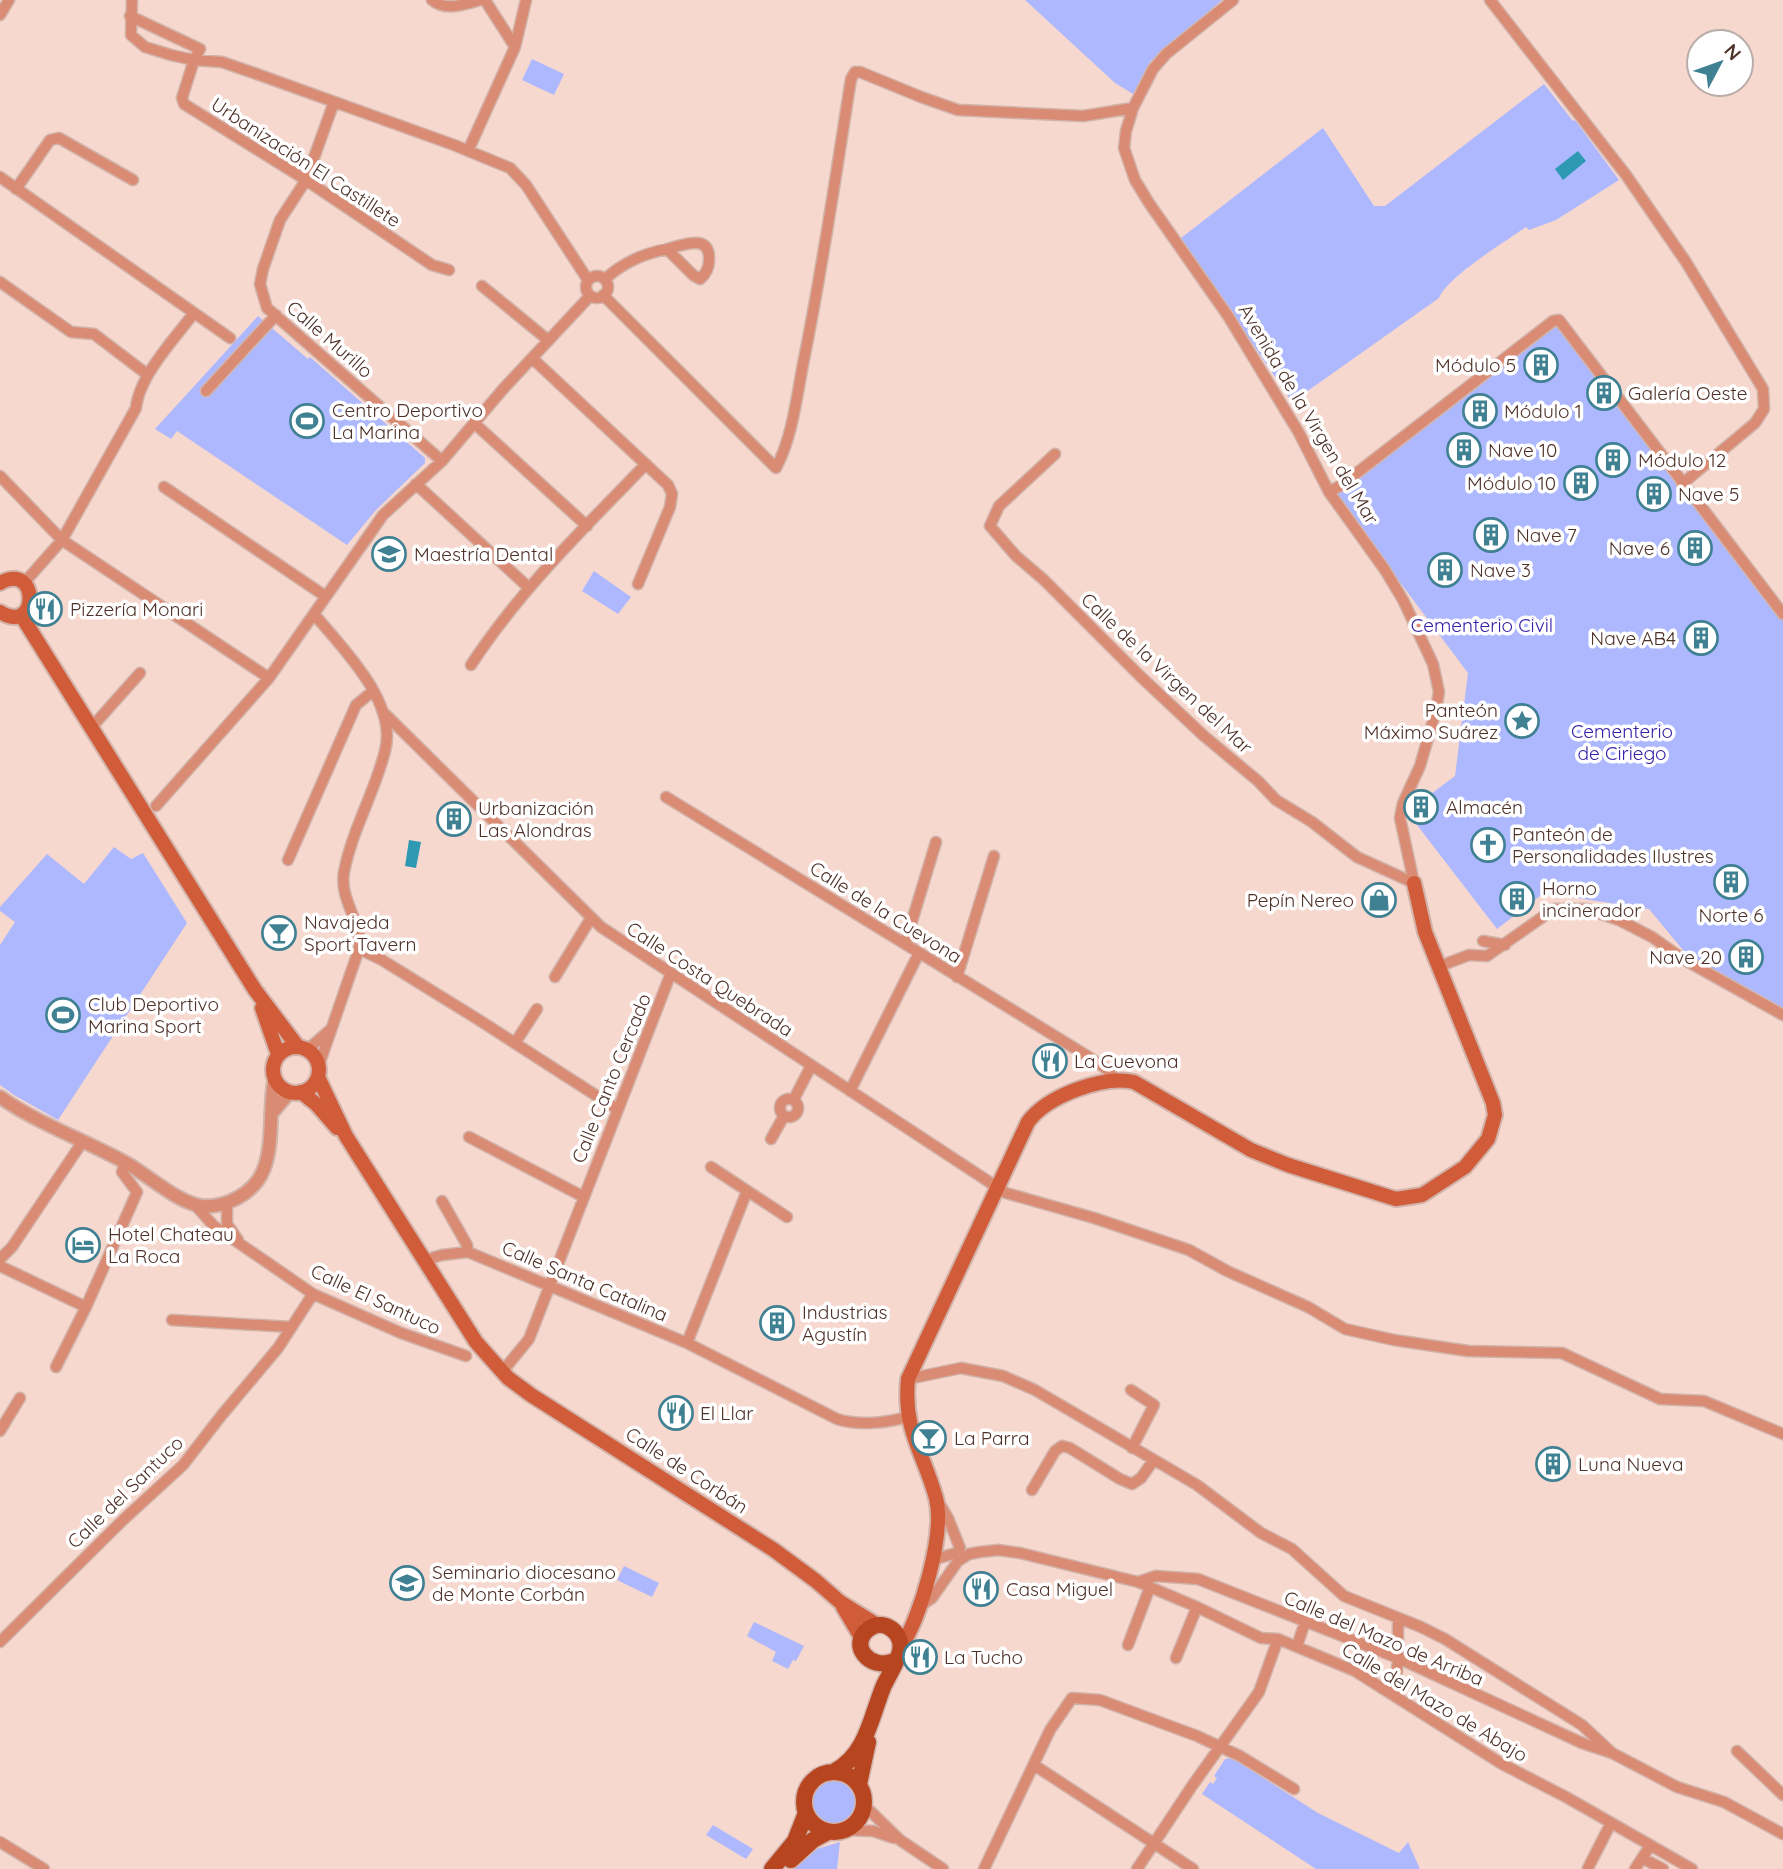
<svg xmlns="http://www.w3.org/2000/svg" width="1783" height="1869" font-family="Quicksand,sans-serif">
  <style>
    .green { fill: #aeb8fe }
    .water { fill: #2d99b3 }
    .lines { fill: none; stroke-linecap: round; stroke-linejoin: round }
    .minor-casing { stroke: #d2b3aa; stroke-width: 13 }
    .tertiary-casing { stroke: #d2b3aa; stroke-width: 16 }
    .secondary-casing { stroke: #d2b3aa; stroke-width: 18 }
    .primary-casing { stroke: #d2b3aa; stroke-width: 19 }
    .minor { stroke: #da8b73; stroke-width: 10 }
    .tertiary { stroke: #da8b73; stroke-width: 12 }
    .secondary { stroke: #d05c39; stroke-width: 14 }
    .primary { stroke: #b74520; stroke-width: 16 }
    .labels { text-anchor: middle; dominant-baseline: central; stroke-width: 7; stroke-linejoin: round; paint-order: stroke }
    .street-label { font-size: 19px; fill: #4e3128; stroke: #fff }
    .poi-label { font-size: 19px; fill: #4e3128; stroke: #fff; text-anchor: start }
    .park-label { font-size: 19px; fill: #3421a8; stroke: #fff }
  </style>
  <rect width="100%" height="100%" fill="#f7d8cf"/>
  <path class="green" d="M1025,0h197l-72,62 -17,32 -18,-11z
    M532,59l32,15 -10,21 -32,-15z
    M1544,84l29,37 2,-1 44,60 -63,40 -27,10 -3,-3c-20,14 -80,51 -87,71l-147,104 -111,-164 142,-110 51,78h11z
    M258,316l50,43 2,-2 115,101v5l-49,47 -29,35 -170,-114 -6,8 -16,-10z
    M1558,324l225,296v388l-96,-53 -38,-46 -105,-16 -47,36 -90,-117 48,-36 13,-103 -132,-176 1,-3z
    M594,571l37,26 -13,17 -36,-23z
    M114,847l17,12 12,-6 44,70 -129,197 -44,-25 -14,-10v-140l15,-23 -15,-11v-4l47,-53 37,30z
    M624,1566l35,17 -7,14 -35,-17z
    M754,1622l50,24 -8,15 -3,-1 -5,9 -16,-8 4,-9 -29,-16z
    M1232,1758l86,55 81,40 9,-11 12,27h-104l-114,-75 8,-12 3,2 4,-6 -3,-2 11,-17z
    M813 1802a23 23 0 1 1 46 0a23 23 0 1 1-46 0Z
    M713,1825l40,24 -7,10 -40,-24z
    M840,1842l-3,27h-43l23,-20z"/>
  <path class="water" d="M1578,151l8,10 -23,19 -8,-11z
    M409,840l12,2 -5,26 -11,-2z"/>
  <g class="lines">
    <g class="minor-casing">
      <path id="minor" d="M132,0l-1,35 14,12 26,8 23,5 28,2 32,11 200,72 56,23 16,17 62,95
        M432,0c14,12 32,4 49,0
        M485,0l30,47
        M1233,0l-67,54 -13,15 -20,39 -7,23 -2,17 11,32 14,23 79,113 71,117 30,59 56,78 18,30 30,64 6,28 -3,18 -16,56 -17,37 -3,15 14,65
        M1490,0l136,175 60,87 77,127 1,20 -9,14 -73,61
        M0,15l9,-15
        M130,16l70,33 -6,11 -12,38 2,6 122,76 126,85 17,5
        M334,102l-28,78 -26,40 -17,49 -3,15 7,24 175,153
        M468,151l47,-104 11,-47
        M0,177l230,161
        M16,189l34,-49 9,-2 74,42
        M586 287a11 11 0 1 1 22 0a11 11 0 1 1-22 0Z
        M605,279c19,-17 38,-25 62,-30 16,-4 43,-16 42,11 0,8 -3,14 -9,19l-7,-4 -26,-26
        M0,282l71,50 23,2 54,41
        M482,286l66,54
        M603,295l173,173c17,-32 21,-74 28,-109 19,-93 32,-186 47,-280l4,-7h5l61,25 37,13 125,6 50,-8
        M533,359l135,126 4,9 -2,13 -32,77
        M206,391l70,-76
        M474,423l113,103
        M1055,454l-56,52 -9,20 26,30 28,24 96,96 64,60 54,45 18,19 36,22 45,35 57,26
        M0,476l62,64 207,138
        M416,484l112,103
        M164,487l161,109
        M1329,492l11,-6 213,-165 6,-1 224,294
        M24,583l38,-43 74,-132c3,-32 39,-70 58,-95
        M314,614c29,35 84,88 71,137 -10,41 -33,79 -41,121 -5,28 19,51 15,77l-40,116
        M471,665c49,-75 113,-137 175,-201
        M384,713l217,214 405,266 88,25 95,32 38,21 81,36 37,22 49,11 74,11 94,2 98,46 44,2 79,33
        M91,728l49,-55
        M666,797l423,260 16,11 12,12
        M156,806l113,-128 114,-163 59,-54 62,-73 86,-92
        M288,860l68,-155 17,-14
        M1483,941l22,4
        M905,944l31,-102
        M359,949l23,11 97,60 138,89
        M1440,966l29,-11 18,1 67,-47h33l32,11 33,17 31,22 100,56
        M555,977l36,-59
        M957,977l37,-121
        M515,1043l22,-34
        M307,1050l23,-20
        M850,1091l69,-138
        M780 1108a9 9 0 1 1 18 0a9 9 0 1 1-18 0Z
        M794,1099l17,-33
        M469,1137l113,59
        M771,1139l13,-23
        M711,1167l76,50
        M442,1201l25,44 1,7
        M227,1202v22l11,16
        M194,1204l20,22 99,68 88,39 65,23
        M0,1259l12,-12 71,-106
        M425,1260l17,-5 26,-3 219,91 150,76c22,7 49,4 70,-2
        M0,1266l86,41 51,-115 -15,-20 3,-10
        M172,1320l119,7
        M687,1343l60,-152
        M56,1367l30,-60
        M502,1372l27,-33 142,-366
        M908,1379l53,-11 42,8 32,14 162,95 64,48 31,16 52,47 77,31 24,12 137,86 30,28 65,34 47,15 59,32
        M1131,1390l23,15 -22,43
        M0,1431l20,-33
        M1032,1490l23,-39 7,-5 8,2 50,31 12,5 9,-6 12,-17
        M938,1501l10,17 12,30
        M932,1560l24,-7 4,-5
        M1138,1582l18,-6 42,3 200,79 184,85 30,10
        M920,1606l12,-8 26,-37 11,-7 11,-2 18,-2 22,3 118,29 59,25 64,31 17,1 77,32 147,93 64,33 126,72
        M0,1642l123,-122 60,-55 38,-49 57,-68 35,-54
        M1128,1645l22,-58
        M1297,1646l8,-24
        M1176,1658l21,-51
        M1395,1695l3,-37v-40
        M1737,1751l46,44
        M1034,1765l159,104
        M865,1806l35,34 43,29
        M847,1830l26,1 21,7
        M0,1842l44,27
        M1642,1858l21,11
        M1588,1868l23,-45
        M984,1869l66,-139 22,-32 28,2 97,36 43,20 54,33
        M1137,1869l55,-83 67,-94 19,-53
        M1635,1869l15,-23"/>
    </g>
    <g class="tertiary-casing">
      <path id="tertiary" d="M0,1097c40,28 85,43 128,67 21,12 50,39 74,42 24,2 52,-13 61,-35 11,-25 6,-63 11,-90
        M271,1114l18,-21"/>
    </g>
    <g class="secondary-casing">
      <path id="secondary" d="M0,583c40,-22 39,53 0,29
        M21,615l234,375 43,57
        M262,1008l16,46
        M273 1070a23 23 0 1 1 46 0a23 23 0 1 1-46 0Z
        M318,1077l28,59 130,206 32,36 23,17 243,155 42,31 24,21 37,23
        M301,1092l15,12 21,24
        M843,1607l19,32
        M901,1647c20,-31 44,-113 35,-149 -13,-47 -33,-67 -28,-119l120,-257c19,-26 75,-47 106,-40l117,68 37,15 108,34 26,-4 43,-28 23,-28 7,-24 -2,-12 -68,-171 -11,-49"/>
    </g>
    <g class="primary-casing">
      <path id="primary" d="M835,1771c32,-17 36,-55 49,-86 4,-8 15,-27 16,-34 4,-17 -15,-33 -30,-23 -23,15 -1,44 24,33
        M804 1802a30 30 0 1 1 60 0a30 30 0 1 1-60 0Z
        M859,1784l9,-42
        M791,1860l22,-20 15,-8
        M772,1869l23,-28 11,-28"/>
    </g>
    <use href="#minor" class="minor"/>
    <use href="#tertiary" class="tertiary"/>
    <use href="#secondary" class="secondary"/>
    <use href="#primary" class="primary"/>
  </g>
  <defs>
    <g id="building-ring" transform="scale(1.75)"><circle r="9.5" fill="#fff" stroke="#3f8192" stroke-width="1.5"/><path d="M-4-6H4V6H1V3H-1V6H-4ZM-2.5-4.3h1.7v1.8h-1.7ZM.8-4.3h1.7v1.8H.8ZM-2.5-1h1.7V.8h-1.7ZM.8-1h1.7V.8H.8Z" fill="#3f8192"/></g>
    <g id="stadium-ring" transform="scale(1.75)"><circle r="9.5" fill="#fff" stroke="#3f8192" stroke-width="1.5"/><path d="M0-5a6.5 5 0 1 0 0 10a6.5 5 0 1 0 0-10ZM-3.5-1.8h7v3.6h-7Z" fill="#3f8192"/></g>
    <g id="school-ring" transform="scale(1.75)"><circle r="9.5" fill="#fff" stroke="#3f8192" stroke-width="1.5"/><path d="M0-5L7-2L0 1L-7-2ZM-4 1L0 2.5L4 1V4Q0 6-4 4Z" fill="#3f8192"/></g>
    <g id="restaurant-ring" transform="scale(1.75)"><circle r="9.5" fill="#fff" stroke="#3f8192" stroke-width="1.5"/><path d="M-5-6h1v4h1v-4h1v4h1v-4h1v5L-1.5 .5V6h-2V.5L-5-1ZM5-6V6H3V1.5H1.5Q1.5-4 5-6Z" fill="#3f8192"/></g>
    <g id="sight-ring" transform="scale(1.75)"><circle r="9.5" fill="#fff" stroke="#3f8192" stroke-width="1.5"/><path d="M0-6L1.8-2.2L6-1.7L2.9 1.2L3.7 5.4L0 3.3L-3.7 5.4L-2.9 1.2L-6-1.7L-1.8-2.2Z" fill="#3f8192"/></g>
    <g id="church-ring" transform="scale(1.75)"><circle r="9.5" fill="#fff" stroke="#3f8192" stroke-width="1.5"/><path d="M-1.2-6h2.4v3.5h3.3v2.4h-3.3V6h-2.4V-.1h-3.3v-2.4h3.3Z" fill="#3f8192"/></g>
    <g id="shop-ring" transform="scale(1.75)"><circle r="9.5" fill="#fff" stroke="#3f8192" stroke-width="1.5"/><path d="M-5-2.5h2.3a2.7 3.5 0 0 1 5.4 0H5L5.5 6h-11ZM-1.5-2.5h3a1.5 2.3 0 0 0-3 0Z" fill="#3f8192"/></g>
    <g id="bar-ring" transform="scale(1.75)"><circle r="9.5" fill="#fff" stroke="#3f8192" stroke-width="1.5"/><path d="M-6-5H6L.8 .8V4.5H3.5V6h-7V4.5H-.8V.8Z" fill="#3f8192"/></g>
    <g id="hotel-ring" transform="scale(1.75)"><circle r="9.5" fill="#fff" stroke="#3f8192" stroke-width="1.5"/><path d="M-6-4.5h1.5V1H6V5H4.5V3h-9V5H-6ZM-4 0a1.8 1.8 0 1 1 3.6 0ZM.5 0V-2.5h3Q6-2.5 6 0Z" fill="#3f8192"/></g>
    <g id="university-ring" transform="scale(1.75)"><circle r="9.5" fill="#fff" stroke="#3f8192" stroke-width="1.5"/><path d="M0-5L7-2L0 1L-7-2ZM-4 1L0 2.5L4 1V4Q0 6-4 4Z" fill="#3f8192"/></g>
  </defs>
  <g fill-rule="evenodd">
    <use href="#building-ring" x="1541" y="365"/>
    <use href="#building-ring" x="1604" y="393"/>
    <use href="#building-ring" x="1480" y="411"/>
    <use href="#stadium-ring" x="307" y="421"/>
    <use href="#building-ring" x="1464" y="450"/>
    <use href="#building-ring" x="1613" y="460"/>
    <use href="#building-ring" x="1581" y="483"/>
    <use href="#building-ring" x="1654" y="494"/>
    <use href="#building-ring" x="1491" y="535"/>
    <use href="#building-ring" x="1695" y="548"/>
    <use href="#school-ring" x="389" y="554"/>
    <use href="#building-ring" x="1445" y="570"/>
    <use href="#restaurant-ring" x="45" y="609"/>
    <use href="#building-ring" x="1701" y="638"/>
    <use href="#sight-ring" x="1522" y="721"/>
    <use href="#building-ring" x="1421" y="807"/>
    <use href="#building-ring" x="454" y="819"/>
    <use href="#church-ring" x="1488" y="845"/>
    <use href="#building-ring" x="1731" y="882"/>
    <use href="#building-ring" x="1517" y="899"/>
    <use href="#shop-ring" x="1379" y="900"/>
    <use href="#bar-ring" x="279" y="933"/>
    <use href="#building-ring" x="1746" y="957"/>
    <use href="#stadium-ring" x="63" y="1015"/>
    <use href="#restaurant-ring" x="1050" y="1061"/>
    <use href="#hotel-ring" x="83" y="1245"/>
    <use href="#building-ring" x="777" y="1323"/>
    <use href="#restaurant-ring" x="676" y="1413"/>
    <use href="#bar-ring" x="929" y="1438"/>
    <use href="#building-ring" x="1553" y="1464"/>
    <use href="#university-ring" x="407" y="1583"/>
    <use href="#restaurant-ring" x="981" y="1589"/>
    <use href="#restaurant-ring" x="920" y="1657"/>
  </g>
  <g class="labels">
    <g class="street-label">
      <text transform="translate(306 162) rotate(33)">Urbanización El Castillete</text>
      <text transform="translate(330 339) rotate(41)">Calle Murillo</text>
      <text transform="translate(1309 414) rotate(59)">Avenida de la Virgen del Mar</text>
      <text transform="translate(1167 673) rotate(43)">Calle de la Virgen del Mar</text>
      <text transform="translate(886 912) rotate(32)">Calle de la Cuevona</text>
      <text transform="translate(710 979) rotate(33)">Calle Costa Quebrada</text>
      <text transform="translate(611 1078) rotate(-68)">Calle Canto Cercado</text>
      <text transform="translate(585 1281) rotate(23)">Calle Santa Catalina</text>
      <text transform="translate(376 1299) rotate(25)">Calle El Santuco</text>
      <text transform="translate(687 1470) rotate(33)">Calle de Corbán</text>
      <text transform="translate(125 1492) rotate(-44)">Calle del Santuco</text>
      <text transform="translate(1384 1638) rotate(23)">Calle del Mazo de Arriba</text>
      <text transform="translate(1435 1702) rotate(31)">Calle del Mazo de Abajo</text>
    </g>
    <g class="poi-label">
      <text x="1516" y="365" text-anchor="end">Módulo 5</text>
      <text x="1628" y="393">Galería Oeste</text>
      <text x="332" y="410">Centro Deportivo<tspan x="332" dy="22">La Marina</tspan></text>
      <text x="1504" y="411">Módulo 1</text>
      <text x="1488" y="450">Nave 10</text>
      <text x="1638" y="460">Módulo 12</text>
      <text x="1556" y="483" text-anchor="end">Módulo 10</text>
      <text x="1678" y="494">Nave 5</text>
      <text x="1516" y="535">Nave 7</text>
      <text x="1670" y="548" text-anchor="end">Nave 6</text>
      <text x="414" y="554">Maestría Dental</text>
      <text x="1470" y="570">Nave 3</text>
      <text x="70" y="609">Pizzería Monari</text>
      <text x="1676" y="638" text-anchor="end">Nave AB4</text>
      <text x="1498" y="710" text-anchor="end">Panteón<tspan x="1498" dy="22">Máximo Suárez</tspan></text>
      <text x="1446" y="807">Almacén</text>
      <text x="478" y="808">Urbanización<tspan x="478" dy="22">Las Alondras</tspan></text>
      <text x="1512" y="834">Panteón de<tspan x="1512" dy="22">Personalidades Ilustres</tspan></text>
      <text x="1542" y="888">Horno<tspan x="1542" dy="22">incinerador</tspan></text>
      <text x="1354" y="900" text-anchor="end">Pepín Nereo</text>
      <text x="1731" y="915" text-anchor="middle">Norte 6</text>
      <text x="304" y="922">Navajeda<tspan x="304" dy="22">Sport Tavern</tspan></text>
      <text x="1722" y="957" text-anchor="end">Nave 20</text>
      <text x="88" y="1004">Club Deportivo<tspan x="88" dy="22">Marina Sport</tspan></text>
      <text x="1074" y="1061">La Cuevona</text>
      <text x="108" y="1234">Hotel Chateau<tspan x="108" dy="22">La Roca</tspan></text>
      <text x="802" y="1312">Industrias<tspan x="802" dy="22">Agustín</tspan></text>
      <text x="700" y="1413">El Llar</text>
      <text x="954" y="1438">La Parra</text>
      <text x="1578" y="1464">Luna Nueva</text>
      <text x="432" y="1572">Seminario diocesano<tspan x="432" dy="22">de Monte Corbán</tspan></text>
      <text x="1006" y="1589">Casa Miguel</text>
      <text x="944" y="1657">La Tucho</text>
    </g>
    <g class="park-label">
      <text x="1482" y="625">Cementerio Civil</text>
      <text x="1622" y="731">Cementerio<tspan x="1622" dy="22">de Ciriego</tspan></text>
    </g>
  </g>
  <g transform="translate(1720 63) rotate(49)"><circle r="33" fill="#ffffff" stroke="#b8ada9" stroke-width="2"/>
  <path d="M0-5L12 26L0 18L-12 26Z" fill="#3f8192"/>
  <text y="-10" font-size="19" font-weight="bold" text-anchor="middle" fill="#4e3128">N</text>
  </g>
</svg>
